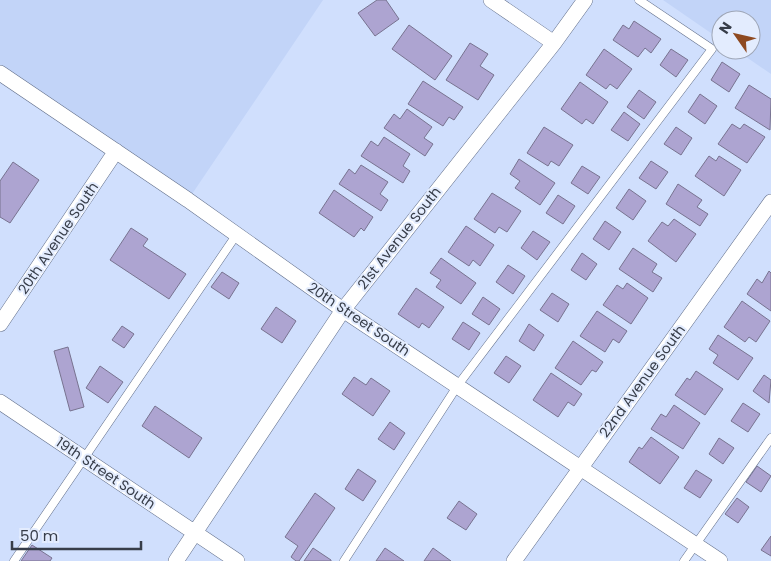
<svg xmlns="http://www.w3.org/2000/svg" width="771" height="561" font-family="Poppins,sans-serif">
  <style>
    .built { fill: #c2d4f8 }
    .building { fill: #ada4d1; stroke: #787390 }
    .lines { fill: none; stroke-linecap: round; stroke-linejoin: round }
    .service-casing { stroke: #63708b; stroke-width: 9 }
    .minor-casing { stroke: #63708b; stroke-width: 16 }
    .service { stroke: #fff; stroke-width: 8 }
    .minor { stroke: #fff; stroke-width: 15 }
    .labels { text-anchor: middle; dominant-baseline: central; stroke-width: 4; stroke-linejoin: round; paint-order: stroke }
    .street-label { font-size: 14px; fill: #373d49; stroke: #e3ecfe }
  </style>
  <rect width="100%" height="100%" fill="#d0dffd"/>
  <path class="built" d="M0,0h323l-135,200 -188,-128z
    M663,0h108v74l-35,-24h15v-30h-30v20z"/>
  <path class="building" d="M377,0h9l13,19 -24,17 -17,-23z
    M634,21l27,18 -10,14 -6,-5 -7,9 -25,-17 10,-15 6,4z
    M409,25l43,31 -17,24 -43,-31z
    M470,43l18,11 -8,12 14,9 -16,25 -32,-20z
    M604,49l28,20 -15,20 -7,-5 -4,5 -20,-14z
    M671,49l17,11 -12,17 -16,-12z
    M722,62l18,12 -11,18 -18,-12z
    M423,81l40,26 -9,13 -5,-3 -6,9 -35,-22z
    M580,82l28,20 -15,22 -7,-5 -4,5 -21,-15z
    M749,85l22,14 -1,31 -35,-22z
    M639,90l17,12 -12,17 -17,-12z
    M700,94l17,12 -12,18 -17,-12z
    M407,109l25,18 -8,11 9,6 -8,12 -41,-28 10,-14 6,5z
    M624,112l16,12 -12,17 -17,-11z
    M732,124l8,5 4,-5 21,13 -18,26 -29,-19z
    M544,127l29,18 -14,21 -8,-5 -3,5 -21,-13z
    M676,127l16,11 -11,17 -17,-11z
    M384,137l26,17 -7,12 7,5 -7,12 -42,-27 10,-15 7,5z
    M709,156l7,5 3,-5 22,14 -17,26 -29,-20z
    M519,159l36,24 -15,22 -25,-17 5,-7 -10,-7z
    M651,161l17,11 -12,17 -17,-11z
    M13,162l26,18 -29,43 -10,-6v-36z
    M361,165l27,17 -8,12 8,6 -7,11 -42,-27 10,-15 6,5z
    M582,166l18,11 -12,17 -17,-11z
    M678,184l24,16 -5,7 11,7 -8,12 -34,-22z
    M629,189l17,12 -13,19 -17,-12z
    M334,190l39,27 -9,14 -3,-3 -7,9 -35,-24z
    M492,193l29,18 -14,21 -8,-5 -4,6 -21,-14z
    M558,195l17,11 -12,18 -17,-11z
    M674,219l22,15 -20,28 -28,-21 14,-19 6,4z
    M605,221l16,11 -12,18 -16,-11z
    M466,226l28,19 -14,21 -7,-6 -4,6 -21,-14z
    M131,228l17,11 -5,7 43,28 -17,25 -59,-39z
    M533,231l17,11 -13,18 -16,-12z
    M633,248l24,16 -5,8 10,6 -9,14 -34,-23z
    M582,253l15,11 -11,16 -15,-10z
    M441,258l35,25 -15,21 -25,-17 5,-7 -11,-7z
    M508,265l17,11 -12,18 -17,-12z
    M769,271l2,2v38l-24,-17 10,-15 5,4z
    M222,272l17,11 -10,16 -18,-12z
    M627,283l21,15 -17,26 -28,-19 14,-20 6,4z
    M416,288l28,19 -15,21 -7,-5 -3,5 -21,-14z
    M552,293l17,11 -11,18 -18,-12z
    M483,297l17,12 -11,16 -17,-11z
    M742,301l28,20 -14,21 -7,-5 -4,5 -21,-15z
    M276,307l20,14 -14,22 -21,-14z
    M597,311l30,20 -8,12 -6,-4 -8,13 -25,-16z
    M463,322l17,11 -11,17 -17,-11z
    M529,324l15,11 -10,16 -15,-10z
    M122,326l12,8 -10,14 -12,-8z
    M718,335l35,23 -15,22 -25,-17 5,-8 -9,-6z
    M573,341l30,21 -7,10 -4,-2 -11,15 -26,-17z
    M68,347l16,60 -14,4 -16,-60z
    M506,356l15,10 -12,17 -15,-10z
    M100,366l23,16 -15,21 -22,-15z
    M696,371l27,18 -18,26 -30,-20 12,-17 3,2z
    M551,373l31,21 -8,12 -6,-4 -10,15 -25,-17z
    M764,375l7,5 -2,23 -16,-12z
    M354,377l12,8 5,-7 19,13 -17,25 -31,-22z
    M743,403l17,11 -12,18 -17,-11z
    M674,405l26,18 -17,26 -32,-20 10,-15 5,3z
    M155,406l47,32 -13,20 -47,-32z
    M390,422l15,11 -11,17 -16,-11z
    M651,437l28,20 -19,27 -31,-22 10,-15 3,2z
    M719,438l15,10 -11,16 -14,-10z
    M757,466l14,10 -10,16 -15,-10z
    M358,469l18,12 -13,20 -18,-12z
    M696,470l16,10 -12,18 -16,-10z
    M315,493l20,15 -36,53h-3l-5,-4 7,-11 -13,-9z
    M737,498l12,9 -11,16 -13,-9z
    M459,501l18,13 -11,16 -19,-12z
    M771,536v20l-10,-6z
    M32,545l20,13 -2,3h-29z
    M313,548l18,12v1h-27z
    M385,548l19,13h-28z
    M433,548l18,13h-27z"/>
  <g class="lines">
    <g class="service-casing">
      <path id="service" d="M14,561l223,-327
        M344,561l114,-176 254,-336 -73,-49
        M684,561l87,-123"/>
    </g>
    <g class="minor-casing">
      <path id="minor" d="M491,0l63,43
        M0,73l188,127 155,110 377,251
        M0,324l116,-173
        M0,402l237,159
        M176,561l167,-251 211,-267 31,-43
        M514,561l257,-359"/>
    </g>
    <use href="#service" class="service"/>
    <use href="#minor" class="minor"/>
  </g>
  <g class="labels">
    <g class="street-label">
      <text transform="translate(58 238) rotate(-56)">20th Avenue South</text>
      <text transform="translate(399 238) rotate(-52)">21st Avenue South</text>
      <text transform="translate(359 319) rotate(34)">20th Street South</text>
      <text transform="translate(642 381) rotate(-54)">22nd Avenue South</text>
      <text transform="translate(106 473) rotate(34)">19th Street South</text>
    </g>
  </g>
  <g transform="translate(736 35) rotate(304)"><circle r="24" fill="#e3ecfe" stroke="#9ea6b6"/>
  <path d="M0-4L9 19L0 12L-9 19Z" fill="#8e4920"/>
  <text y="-8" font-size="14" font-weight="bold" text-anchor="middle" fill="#373d49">N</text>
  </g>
  <path d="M12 541v8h129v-8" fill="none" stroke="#373d49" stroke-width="2.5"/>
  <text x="20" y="541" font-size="15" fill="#373d49" stroke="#e3ecfe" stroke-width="4" paint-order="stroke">50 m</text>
</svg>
